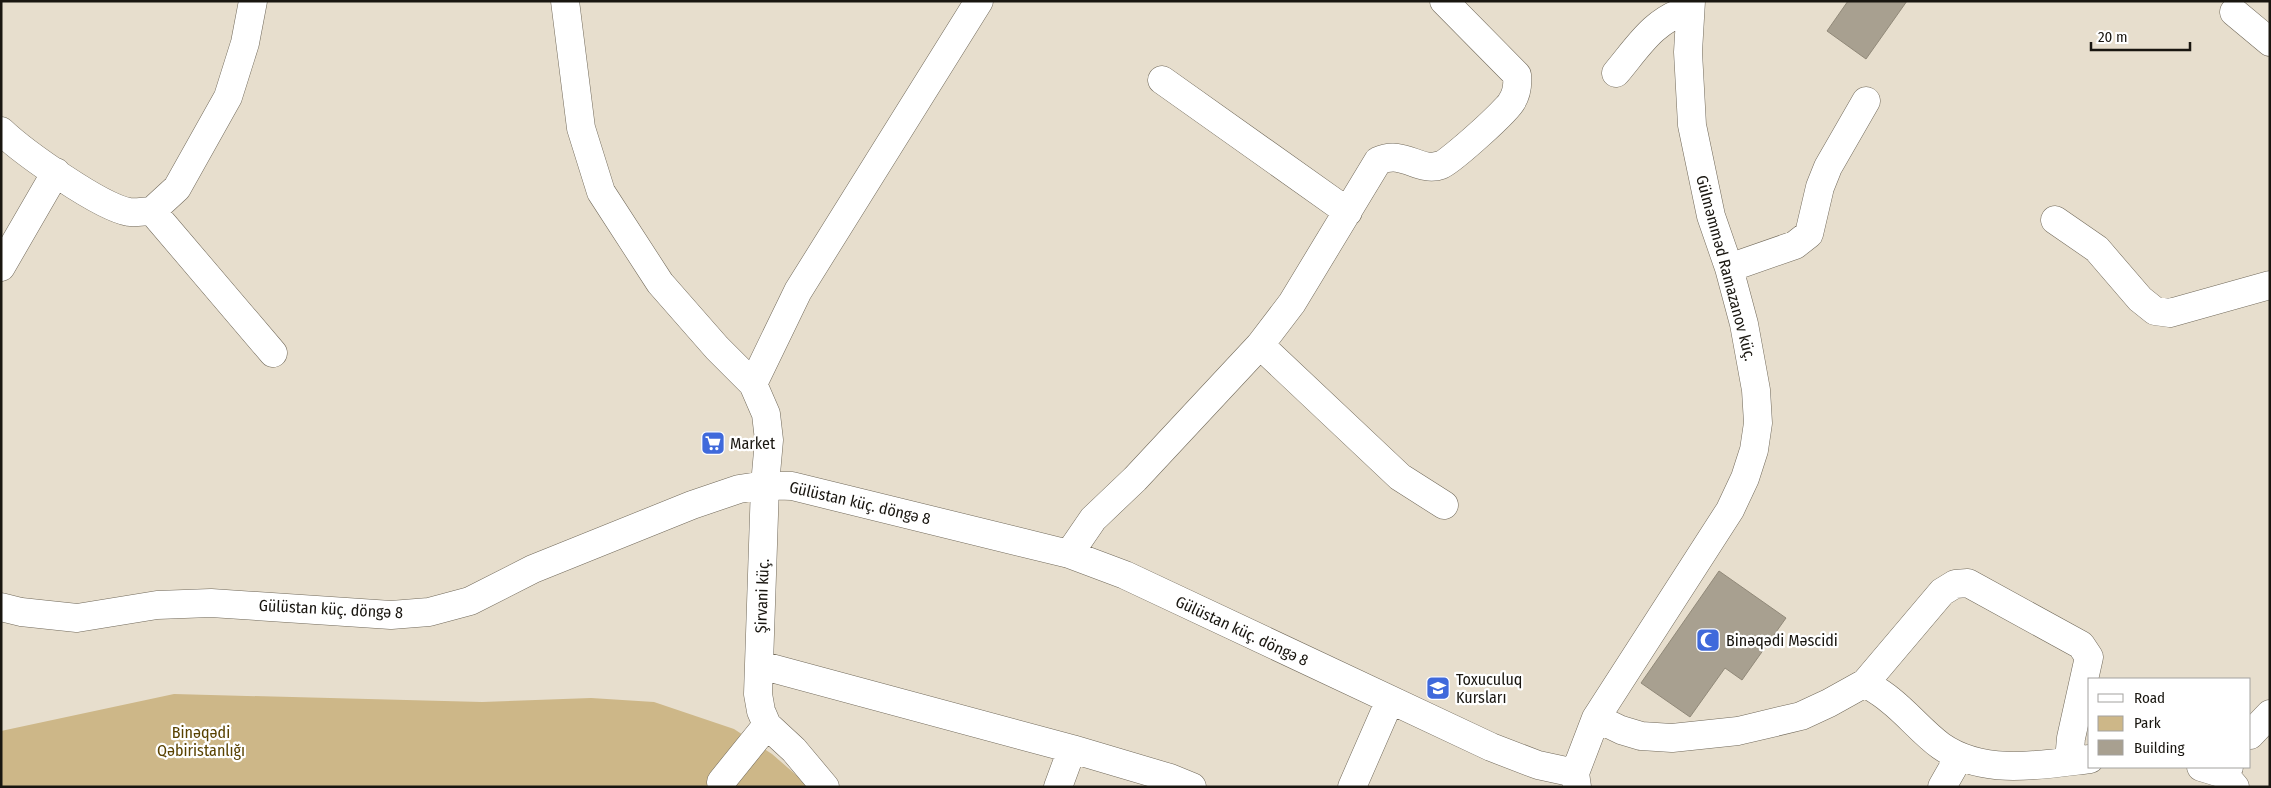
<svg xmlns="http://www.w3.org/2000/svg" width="2271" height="788" font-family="'Fira Sans Condensed',sans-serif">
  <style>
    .green { fill: #cdb788 }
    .building { fill: #a8a090; stroke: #918979 }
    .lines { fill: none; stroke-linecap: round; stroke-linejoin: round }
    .minor-casing { stroke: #71695a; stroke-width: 29 }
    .minor { stroke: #fff; stroke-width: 28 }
    .labels { text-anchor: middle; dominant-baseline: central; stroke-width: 4.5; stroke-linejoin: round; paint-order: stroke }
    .street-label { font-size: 16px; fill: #191610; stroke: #fff }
    .poi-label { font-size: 16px; fill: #191610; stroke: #fff; text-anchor: start }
    .park-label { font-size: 16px; fill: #594200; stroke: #fff }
  </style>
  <rect width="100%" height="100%" fill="#e7decd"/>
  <path class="green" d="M174,694l308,8 109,-4 63,4 80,27 38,25 38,33h-809v-56z"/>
  <path class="building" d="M1848,1h59l-41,58 -39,-28z
    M1719,571l67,47 -44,62 -17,-12 -35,49 -49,-34z"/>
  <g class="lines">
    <g class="minor-casing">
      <path id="minor" d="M565,1l16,127 20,64 59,91 57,65 36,36 13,30 3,26 -4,45 -7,209 3,17 6,14 27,25 31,37
        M2234,12l36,30
        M1616,73c22,-26 38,-54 73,-63
        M1162,80l186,132
        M1,131c22,21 99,76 128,81 7,1 16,-1 23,-1
        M152,211l25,-23 51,-91 17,-54 8,-42
        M152,211l121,142
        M2055,220l42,29 43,50 15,12 15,2 100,-28
        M1,267l55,-95
        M1729,268l66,-23 14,-11 11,-47 8,-20 38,-66
        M1260,345l140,132 44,28
        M753,384l45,-93 181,-290
        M1069,554l24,-35 42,-40 125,-134 32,-42 86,-142c26,-12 41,12 63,4 9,-3 67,-55 71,-64 5,-8 6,-16 5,-26l-73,-74
        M1,607l20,5 56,6 80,-13 54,-2 180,12 38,-3 41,-11 63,-32 159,-64 47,-16 26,-4 27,1 277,68 56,21 366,172 47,18 37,8
        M760,665l312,84 98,29 22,9
        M1865,683c8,5 17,10 25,17 18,14 33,33 51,46 43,30 100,19 149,13
        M1596,718l25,12 20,6 31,2 66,-7 63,-15 28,-13 36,-20 77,-91 13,-8 13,-1 113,62 8,12 -18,81 -2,23
        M2250,735l20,-21
        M2201,767l23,7
        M2229,767l-5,7 11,13
        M721,782l46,-57
        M1058,787l14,-38
        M1352,787l38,-87
        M1577,787l-2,-14 21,-55 134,-208 15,-32 9,-28 4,-27 -2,-33 -12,-66 -15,-56 -18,-52 -19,-91 -4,-73 3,-51
        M1942,787l17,-30"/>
    </g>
    <use href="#minor" class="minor"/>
  </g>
  <defs>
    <g id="supermarket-square" transform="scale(1.25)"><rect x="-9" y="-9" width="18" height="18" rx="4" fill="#3f69db" stroke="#fff"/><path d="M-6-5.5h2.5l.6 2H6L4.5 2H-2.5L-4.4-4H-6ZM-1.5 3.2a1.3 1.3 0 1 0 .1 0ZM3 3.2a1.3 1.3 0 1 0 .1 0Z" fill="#fff"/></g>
    <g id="mosque-square" transform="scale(1.25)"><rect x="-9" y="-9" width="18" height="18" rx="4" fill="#3f69db" stroke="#fff"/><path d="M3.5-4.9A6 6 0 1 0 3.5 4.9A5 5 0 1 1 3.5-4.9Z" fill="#fff"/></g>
    <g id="university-square" transform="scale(1.25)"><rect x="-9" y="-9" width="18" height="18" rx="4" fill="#3f69db" stroke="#fff"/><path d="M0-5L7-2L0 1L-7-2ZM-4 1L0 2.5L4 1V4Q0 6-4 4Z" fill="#fff"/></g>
  </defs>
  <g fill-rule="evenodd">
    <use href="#supermarket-square" x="713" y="443"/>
    <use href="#mosque-square" x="1708" y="640"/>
    <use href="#university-square" x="1438" y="688"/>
  </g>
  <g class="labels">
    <g class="street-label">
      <text transform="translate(1726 268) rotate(75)">Gülməmməd Ramazanov küç.</text>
      <text transform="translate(860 503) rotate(13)">Gülüstan küç. döngə 8</text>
      <text transform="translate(762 596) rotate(-88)">Şirvani küç.</text>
      <text transform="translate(331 609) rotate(3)">Gülüstan küç. döngə 8</text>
      <text transform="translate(1242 631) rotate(25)">Gülüstan küç. döngə 8</text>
    </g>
    <g class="poi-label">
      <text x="730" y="443">Market</text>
      <text x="1726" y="640">Binəqədi Məscidi</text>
      <text x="1456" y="679">Toxuculuq<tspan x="1456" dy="18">Kursları</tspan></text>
    </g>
    <g class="park-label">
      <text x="201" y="732">Binəqədi<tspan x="201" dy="18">Qəbiristanlığı</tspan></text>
    </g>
  </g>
  <rect width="2271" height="788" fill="none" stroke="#191610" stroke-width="5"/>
  <rect x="2088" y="678" width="162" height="90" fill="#ffffff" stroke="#a3a29f"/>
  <rect x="2098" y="694" width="25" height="8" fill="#ffffff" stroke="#a3a29f"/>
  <text x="2134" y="703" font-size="15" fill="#191610">Road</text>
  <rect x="2098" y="716" width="25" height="15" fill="#cdb788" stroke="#a3a29f"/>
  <text x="2134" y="728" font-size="15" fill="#191610">Park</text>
  <rect x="2098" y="740" width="25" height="15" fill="#a8a090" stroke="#a3a29f"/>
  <text x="2134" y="753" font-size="15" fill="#191610">Building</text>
  <path d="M2091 42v8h99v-8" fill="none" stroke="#191610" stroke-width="2.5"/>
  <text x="2098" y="42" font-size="15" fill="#191610" stroke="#ffffff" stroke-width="4" paint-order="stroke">20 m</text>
</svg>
